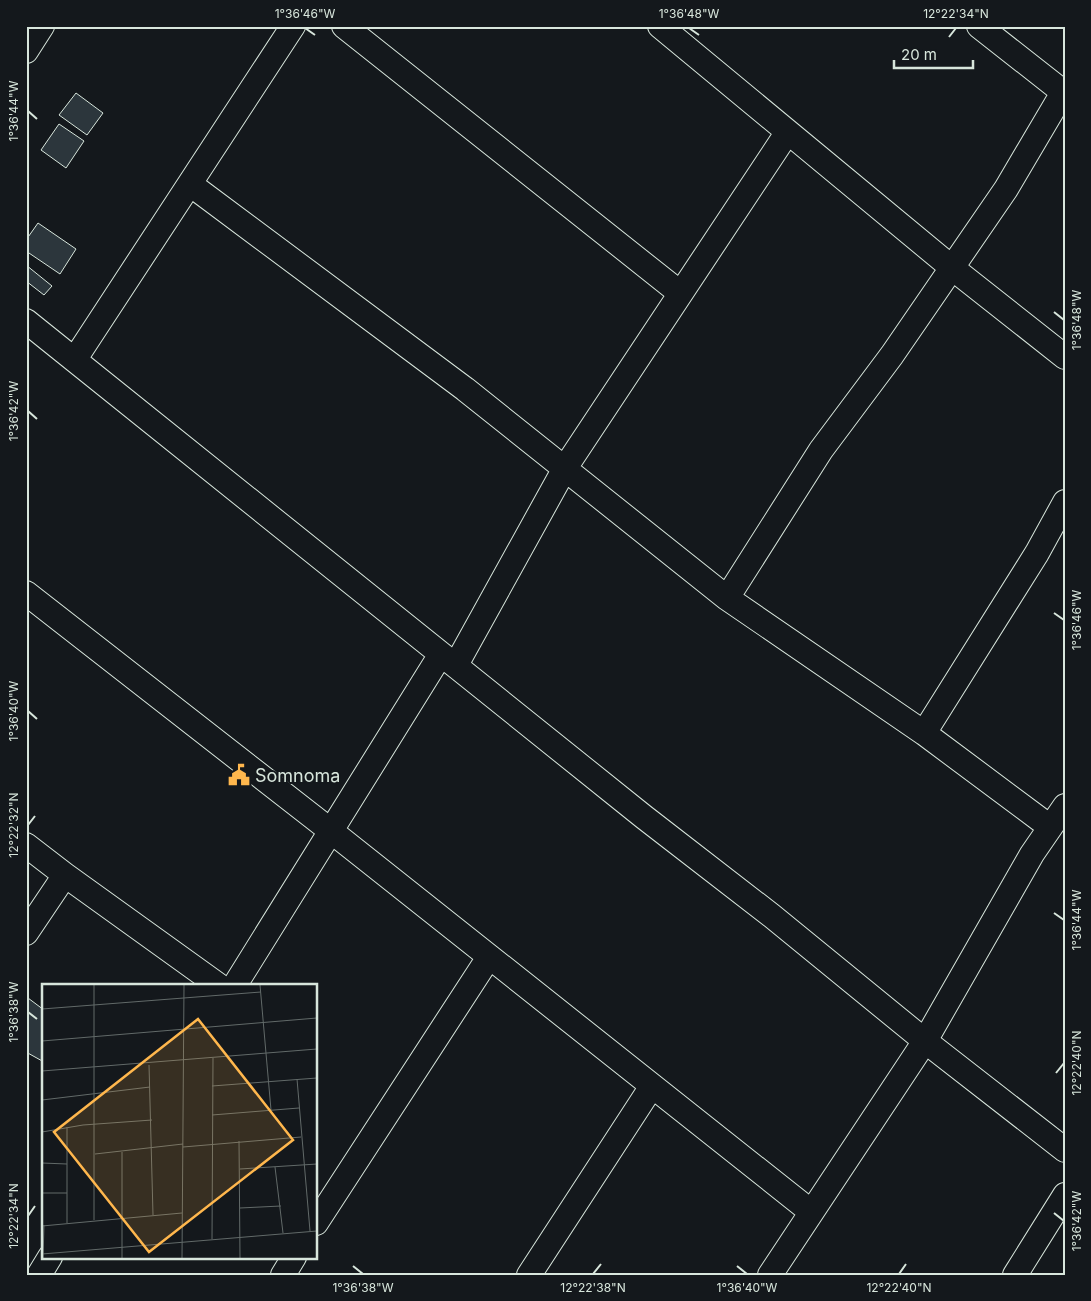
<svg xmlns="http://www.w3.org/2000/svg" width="1091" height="1301" font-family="Inter,sans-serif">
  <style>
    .building { fill: #2c363c; stroke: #d8e6dc }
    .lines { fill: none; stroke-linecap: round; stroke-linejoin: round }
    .street-casing { stroke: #d8e6dc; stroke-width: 26 }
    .street { stroke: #14181c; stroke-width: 24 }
    .ticks { fill: none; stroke: #d8e6dc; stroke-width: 2 }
    .labels { text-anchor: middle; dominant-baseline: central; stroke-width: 4; stroke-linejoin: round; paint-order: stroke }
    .poi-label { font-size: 18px; fill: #d8e6dc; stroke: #14181c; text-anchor: start }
    .inset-road { fill: none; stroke: #626a69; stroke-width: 1 }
    .view { fill: #ffb74d; fill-opacity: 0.15; stroke: #ffb74d; stroke-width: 2.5 }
    .inset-edge { fill: none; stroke: #d8e6dc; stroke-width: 2.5 }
    .neatline { fill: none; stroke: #d8e6dc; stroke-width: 2 }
    .ticks-label { font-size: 12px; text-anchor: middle; fill: #d8e6dc }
  </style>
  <rect width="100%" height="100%" fill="#14181c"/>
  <path class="building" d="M76,93l27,20 -16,22 -28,-20z
    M59,124l25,17 -18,27 -25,-18z
    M38,223l38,26 -16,25 -34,-23v-11z
    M26,265l26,21 -8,9 -18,-14z
    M28,998l16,12v52l-18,-10v-52z"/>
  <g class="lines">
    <g class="street-casing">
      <path id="street" d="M344,26l336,267
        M660,26l291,241 114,90
        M979,26l84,66
        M26,51l16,-25
        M190,184l275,205 262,209 197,135 126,94
        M26,321l618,496 128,99 153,125 140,109
        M75,359l218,-333
        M26,593l305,238 479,380
        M727,598l94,-148 71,-95 114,-166 59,-100
        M456,665l109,-197 222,-335
        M924,733l113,-180 28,-51
        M26,845l39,30 153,110
        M26,933l39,-58
        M235,985l206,-331
        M316,1223l173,-266
        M39,1275l11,-18
        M283,1275l11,-18
        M529,1275l123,-189
        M770,1275l155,-234 107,-187 33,-48
        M1015,1275l50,-80"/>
    </g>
    <use href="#street" class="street"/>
  </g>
  <path class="ticks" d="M305,28l10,7M689,28l10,7M949,37l7,-9M28,111l9,8M1054,312l10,8M28,411l9,8M1054,613l10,7M28,711l9,8M28,825l7,-9M1054,913l10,7M28,1012l9,7M1056,1073l8,-10M1054,1213l10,8M28,1216l7,-10M353,1266l10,8M737,1266l10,8M593,1274l8,-10M899,1274l7,-10"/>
  <defs>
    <g id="civic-bare" transform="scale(1.725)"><path d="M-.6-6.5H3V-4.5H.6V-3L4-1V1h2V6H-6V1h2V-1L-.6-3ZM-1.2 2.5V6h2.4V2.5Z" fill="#ffb74d" stroke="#14181c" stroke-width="2.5" paint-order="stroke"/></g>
  </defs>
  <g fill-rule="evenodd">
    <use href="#civic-bare" x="239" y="775"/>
  </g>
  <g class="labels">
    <g class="poi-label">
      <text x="255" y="775">Somnoma</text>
    </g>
  </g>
  <g transform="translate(42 984)">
    <rect width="275" height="275" fill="#14181c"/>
    <path class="inset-road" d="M52,1v235M218,1l11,125M0,25l219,-17M0,57l275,-23M107,81l4,150M0,87l275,-22M255,95l13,152M170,102l105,-8M0,116l108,-13M170,131l87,-7M0,148l41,-7 69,-5M197,157l1,117M141,163l118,-10M80,168v106M53,170l88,-10M0,179l25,1M233,183l8,66M198,185l77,-5M0,209h25M198,224l41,-2M25,239v-96M0,242l140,-13M170,255l1,-181M0,270l275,-23M1,274l1,-33M140,274l2,-273"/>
    <path class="view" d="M156,35l95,121 -144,112 -95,-120z"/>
    <rect width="275" height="275" class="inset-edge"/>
  </g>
  <rect width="1091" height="1301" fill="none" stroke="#14181c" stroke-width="55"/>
  <path d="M894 60v8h79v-8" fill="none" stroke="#d8e6dc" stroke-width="2.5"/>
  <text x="901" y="60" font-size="15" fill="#d8e6dc" stroke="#14181c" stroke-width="4" paint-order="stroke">20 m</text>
  <rect x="28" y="28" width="1036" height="1246" class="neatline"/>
  <g class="ticks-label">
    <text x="305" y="18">1°36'46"W</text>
    <text x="689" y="18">1°36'48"W</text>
    <text x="956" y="18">12°22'34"N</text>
    <text transform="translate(14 111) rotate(-90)" y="4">1°36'44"W</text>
    <text transform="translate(1077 320) rotate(-90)" y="4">1°36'48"W</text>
    <text transform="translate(14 411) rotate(-90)" y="4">1°36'42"W</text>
    <text transform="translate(1077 620) rotate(-90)" y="4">1°36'46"W</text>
    <text transform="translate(14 711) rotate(-90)" y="4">1°36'40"W</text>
    <text transform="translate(14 825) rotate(-90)" y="4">12°22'32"N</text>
    <text transform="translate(1077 920) rotate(-90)" y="4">1°36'44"W</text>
    <text transform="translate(14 1012) rotate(-90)" y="4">1°36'38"W</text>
    <text transform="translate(1077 1063) rotate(-90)" y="4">12°22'40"N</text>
    <text transform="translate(14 1216) rotate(-90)" y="4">12°22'34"N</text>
    <text transform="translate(1077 1221) rotate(-90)" y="4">1°36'42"W</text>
    <text x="363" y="1292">1°36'38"W</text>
    <text x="593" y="1292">12°22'38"N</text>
    <text x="747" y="1292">1°36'40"W</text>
    <text x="899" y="1292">12°22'40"N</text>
  </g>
</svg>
